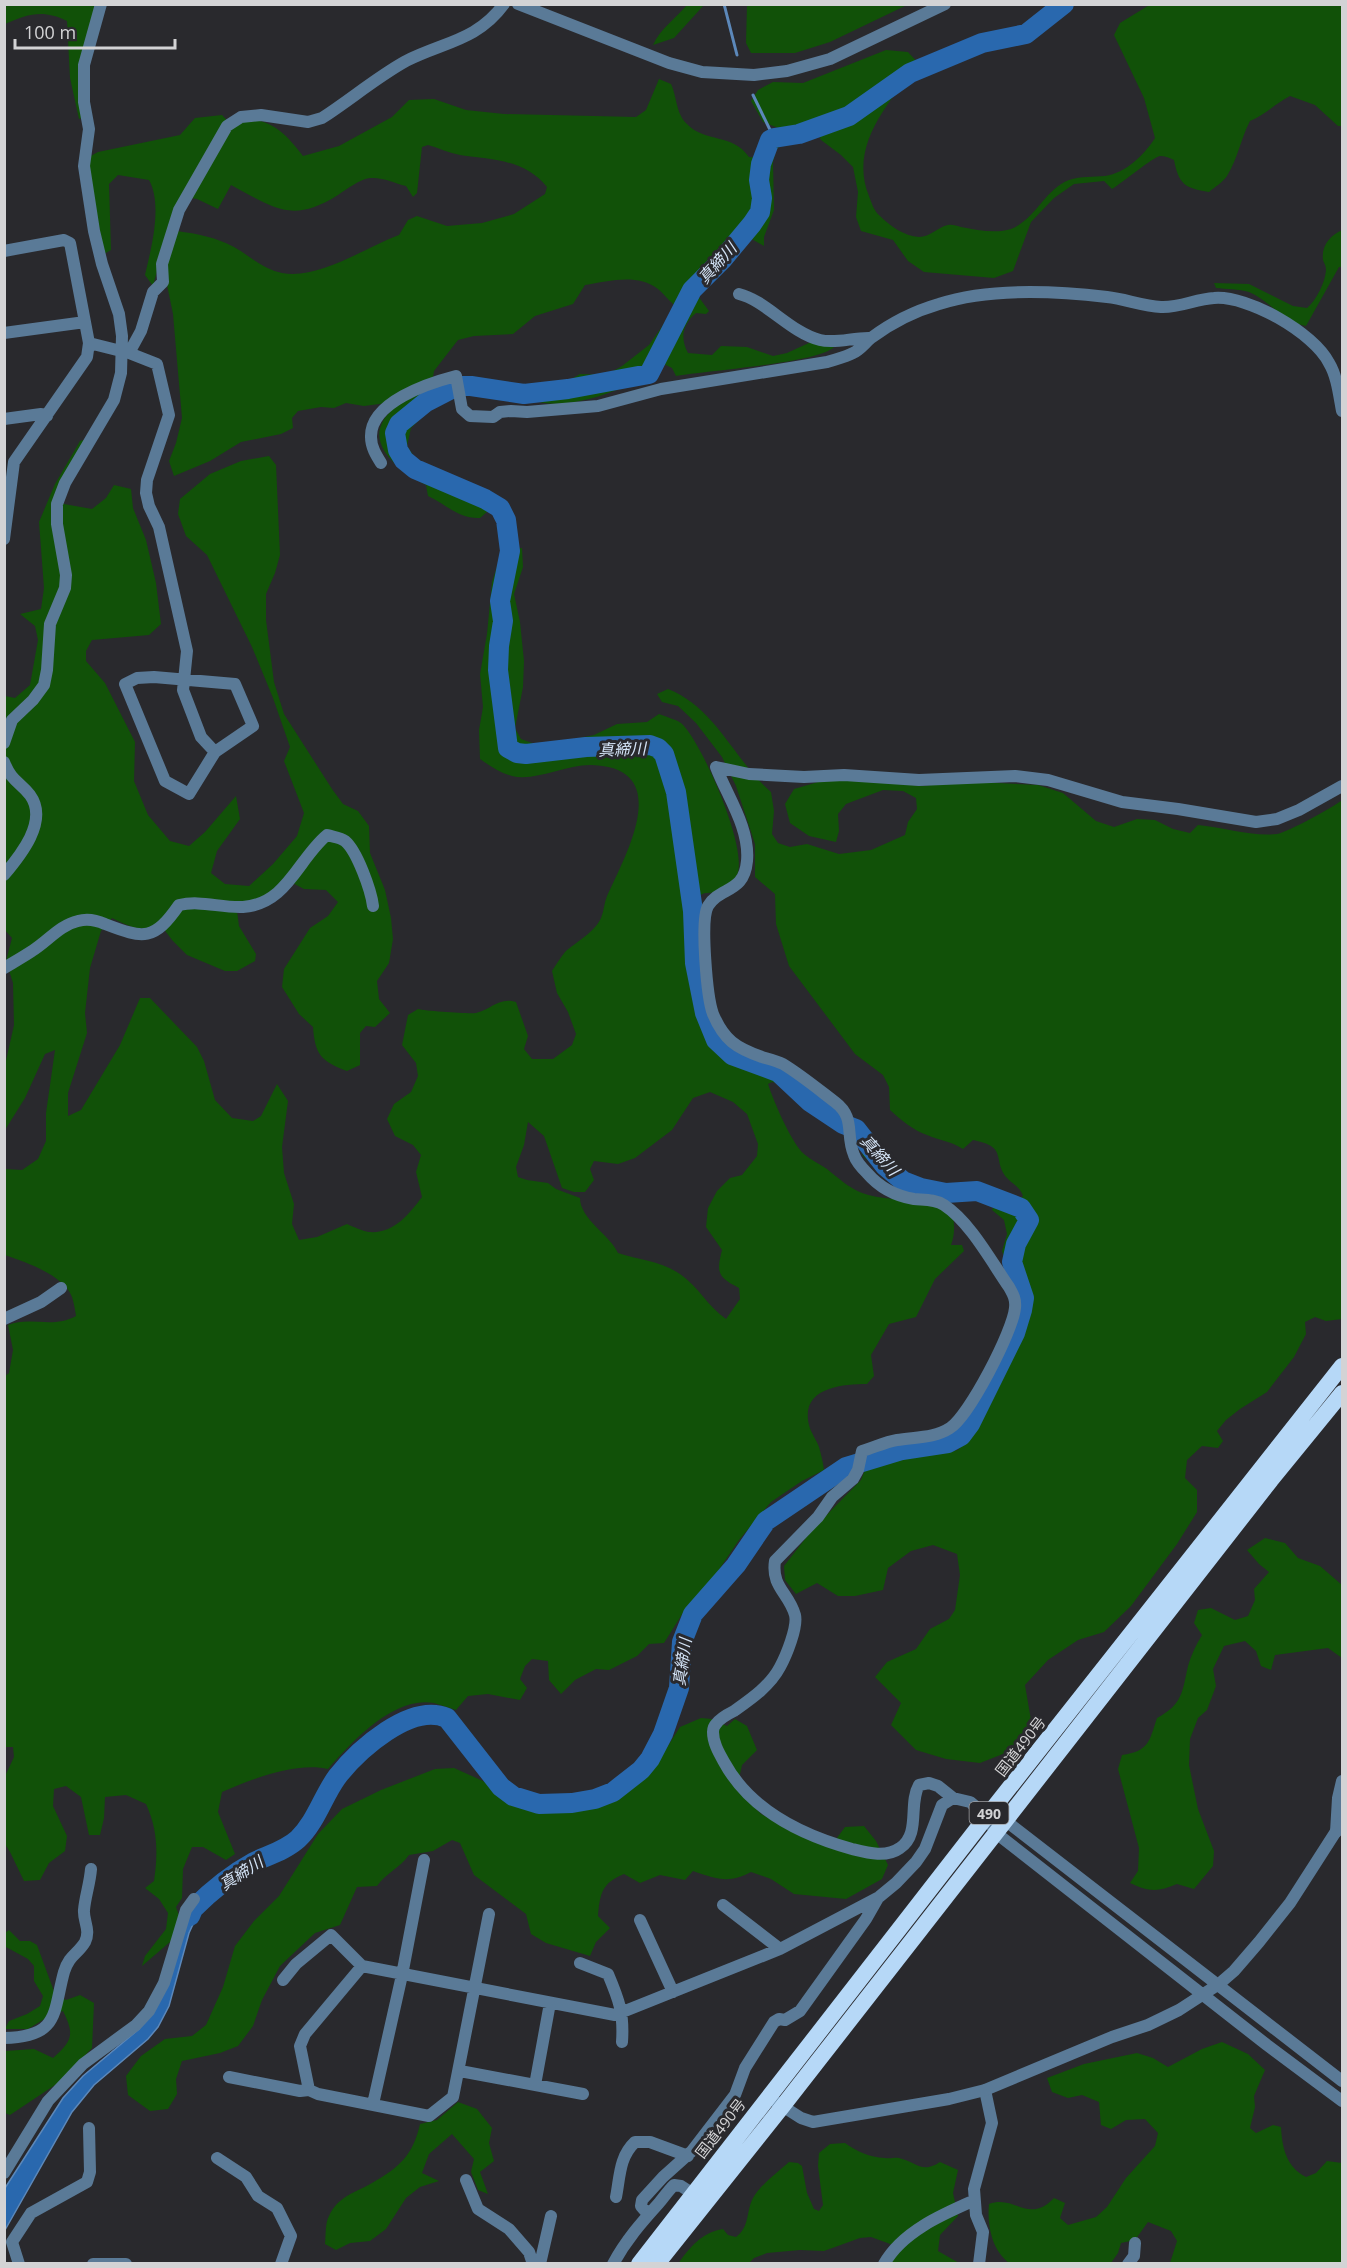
<svg xmlns="http://www.w3.org/2000/svg" width="1347" height="2268" font-family="'Open Sans','Noto Sans JP',sans-serif">
  <style>
    .green { fill: #115108; fill-rule: evenodd }
    .water { fill: #2968ae; stroke: #5c88ba; stroke-width: 1.5 }
    .lines { fill: none; stroke-linecap: round; stroke-linejoin: round }
    .stream { stroke: #5c88ba; stroke-width: 3 }
    .river { stroke: #2968ae; stroke-width: 20 }
    .minor { stroke: #5a7a97; stroke-width: 12 }
    .tertiary { stroke: #5a7a97; stroke-width: 12 }
    .trunk { stroke: #b6d8f7; stroke-width: 16 }
    .labels { text-anchor: middle; dominant-baseline: central; stroke-width: 6; stroke-linejoin: round; paint-order: stroke }
    .shield { fill: #29292d; stroke: #a0a0a3; stroke-width: 1.5 }
    .shield-label { font-size: 14px; font-weight: bold; fill: #d3d3d5 }
    .street-label { font-size: 15px; fill: #d3d3d5; stroke: #29292d }
    .water-label { font-size: 16px; font-style: italic; fill: #d4e4f7; stroke: #29292d }
  </style>
  <rect width="100%" height="100%" fill="#29292d"/>
  <path class="green" d="M1151,4l191,1v121h-4l-23,-21 -25,-9c-14,7 -25,19 -40,25 -9,17 -12,37 -23,55 -4,6 -12,11 -18,16 -24,-4 -30,-7 -35,-32 -4,-2 -9,-4 -14,-4 -7,1 -38,27 -48,33l-8,-8 -30,3 -20,14 -23,24 -18,49 -19,7 -70,-6 -16,-11 -15,-21 -32,-9 -5,-14 2,-25 -5,-25 -12,-12 -20,-15 -7,-16 -28,7 -23,-9 -12,-21 7,-11 15,-8 30,1 83,-33 22,2 11,12c-29,36 -71,82 -50,132 3,8 5,15 11,20 10,10 24,20 39,21 11,0 19,-10 29,-12 4,-1 9,1 13,2 16,3 35,7 50,2 25,-10 34,-40 58,-49 12,-4 25,-3 36,-4 21,-3 39,-21 50,-38l-11,-40 -30,-63 6,-12z
    M5,5h91l-14,113 -3,1 -9,-41 -3,-57c-24,-12 -39,-7 -62,3z
    M687,5h17l-30,33 -21,7c7,-16 23,-27 34,-40z
    M747,5v-1l160,1 -77,37 -35,11h-44l-5,-10z
    M659,79l12,5c6,13 5,30 16,40 18,19 46,9 62,33l13,1c6,-9 10,-17 22,-17l-8,9 -3,12 1,48 -10,27v9l-16,-9 -27,19 -26,36 14,19 -3,3 -10,-1c-14,12 -16,25 -8,40l24,2 9,-9 26,1 26,9 14,-3 24,-11 23,5c-15,16 -130,24 -158,29l-4,-8 -8,-4c-25,22 -99,50 -131,36l2,-11 33,-8 12,-7 26,1 16,-9 27,-21 24,-34 5,-3c-8,-6 -14,-14 -20,-19 -21,-16 -49,-8 -73,-4l-12,19 -38,12 -22,18 -39,2 -16,4 -24,31 -3,18 10,9 -30,30 -4,18 11,16 38,26 33,19 -1,4 -8,7c-22,1 -34,-14 -52,-22l-2,-11c-20,-10 -57,-35 -44,-62 2,-5 6,-9 9,-12l-4,-8 -23,3 -18,-3 -12,5 -13,-1 -23,4 -6,7 1,10 -12,6 -40,8 -31,19 -36,15 -5,-15 7,-18 6,-25 -9,-104 -7,-34 1,-19 10,-30c21,3 38,6 57,16 16,9 30,23 48,26 37,7 84,-26 117,-38l9,-15 9,-4 30,10 35,-3 32,-9 31,-20 2,-7c-23,-28 -54,-27 -87,-32 -11,-2 -21,-7 -32,-10l-6,2 -5,46 -4,4 -7,-11c-12,-3 -23,-9 -36,-8 -10,1 -23,11 -32,17 -46,29 -64,13 -107,-10l-13,24 -21,-10 -16,-3 -18,53 -10,37 -8,-11c6,-26 18,-70 4,-95l-31,-5 -9,9 2,66 -7,4 -17,-96 11,-6 82,-17 15,-17 27,-3 12,13 9,-10c31,3 42,15 60,38l36,-10 53,-29 17,-17 25,-1 32,11 38,4 132,3 10,-7z
    M1342,230v37h-3l-33,59c-23,-4 -36,-25 -57,-34 -10,-3 -23,-3 -33,-4l-2,-5 35,1 44,22 14,2c9,-7 19,-27 19,-39 0,-3 -2,-6 -3,-9 -2,-15 8,-25 19,-30z
    M87,439l-28,48 5,17 28,5 14,-11 8,-13 17,4 2,19 13,32 10,43 5,41 -12,11 -57,5 -6,11v10l19,22 30,59 -1,39 14,34 22,26 19,5 16,-14 31,-36 4,23 -23,32 -6,22 14,11 24,2 24,-22 24,-28 7,-23 -20,-52 6,-14 -17,-49 -21,-51 -45,-92 -21,-19 -8,-22 2,-15 30,-25 31,-13 28,-5 7,9 4,90 -5,18 -9,21v26l8,62 10,32 48,75 11,15 15,7 11,15 1,27 15,37 6,28 2,21 -4,24 -12,18 2,18 11,14 -15,14 -9,-1 -6,7v32l-13,6c-26,-10 -32,-16 -34,-44l-14,-13 -17,-27 2,-18 26,-41 18,-12 10,-14 -12,-12 -22,-1 -17,-9 -22,18 -28,13 2,15 17,28 -1,7 -18,10h-12l-38,-16 -15,-15 -12,-16c-18,10 -31,2 -48,-6l-11,13 -11,37 -5,45 2,20 -19,60v23l13,-6 39,-65 20,-47h10l47,49 7,14 11,39 17,18 21,3 8,-5 16,-32 11,17 -6,46 2,26 10,31 -2,20 7,16 18,-3 30,-13c7,3 15,7 22,8 25,2 40,-18 53,-35l-6,-25 5,-17 -8,-10 -18,-9 -8,-17 7,-15 17,-12 7,-16 -2,-13 -14,-18 6,-30 10,-6c8,2 52,5 58,4 16,-4 23,-16 40,-11l12,34 -4,13 8,10h21l19,-14 4,-11 -8,-22 -11,-19 -5,-22c4,-6 8,-13 13,-19 11,-10 30,-20 36,-34 3,-7 3,-15 6,-22 19,-42 68,-128 -15,-131 -26,-1 -57,17 -80,11 -12,-3 -22,-10 -32,-17l-1,-29 4,-23 -3,-33 7,-40 5,-52 10,-31 20,-3 1,19 -9,27 6,28 4,39 -1,26 -8,41 6,11 11,4 19,1 43,-9 23,-11 30,-2 12,-8c7,3 16,5 22,9 20,17 68,127 56,152 -2,6 -14,15 -21,17 -7,2 -10,-1 -17,4 -5,22 1,47 2,69 1,15 -2,31 -1,46 1,6 4,12 6,18 13,33 45,46 79,41l14,9 46,39 -1,14 -31,-20 -32,-28 -9,-2 -4,2c5,16 24,60 36,70 7,6 16,10 23,15 27,22 31,26 66,30l7,-10 -37,-33 -5,-18 6,-5 18,12 21,26 25,12 22,16c3,16 7,30 1,46h11l2,6 -29,28 -19,38 -27,7 -18,31 3,21 -7,8c-26,0 -67,4 -58,41 2,8 7,14 10,22 2,7 4,15 5,23l-22,11 -31,21 -32,38 -23,34 -30,34 -22,35 -15,1 -12,12 -28,14 -13,-1 -21,11 -14,14 -12,-14 -1,-19 -16,-2 -7,7 -5,13 7,9 -7,12 -32,-6 -20,2 -12,14c-7,-2 -15,-5 -22,-7 -41,-7 -82,39 -106,66 -32,-7 -77,10 -106,23l-4,20 17,42 -9,6 -23,-13h-11l-9,22 -1,29 -6,9 5,14 -4,15 -35,30 3,-10 21,-27 2,-16 -9,-14 -14,-11 9,-7c4,-27 4,-51 -8,-77l-20,-9 -21,2 -1,21 -4,17h-11l-8,-38 -15,-11 -12,3 -1,17 14,30 -2,15 -16,12 -9,17 -16,1 -14,-29 -5,-8v-57l1,-13 8,-17 -1,-10h-9v-370l5,-4 4,-23 -5,-25c22,-9 45,4 68,-9 -1,-6 -2,-13 -4,-19 -8,-22 -47,-35 -67,-42v-86l17,1 16,-11 8,-18v-28l9,-63 -10,4 -20,44 -20,32v-65l9,-40 -1,-42 -7,-22 6,-23 -8,-9 2,-70 -2,-3 1,-160 10,2 15,-13 8,-45 -3,-14 -15,-12 21,-5 3,-21 -5,-66 16,-38 25,-43zM710,1092l23,10 14,12 11,30 -1,12 -15,19 -12,3 -13,13 -9,17 -2,19 16,23c-6,23 -4,27 17,38l1,11 -14,20c-18,-12 -28,-33 -46,-45 -19,-13 -41,-14 -62,-21 -8,-18 -38,-34 -38,-55l-24,-9 -8,-6 -21,-3 -9,-3 -2,-10 8,-22 4,-23 16,14 18,52 12,4h11l9,-12 -4,-11 4,-8 24,3 17,-6 37,-28 21,-32z
    M668,689c48,19 66,71 103,103l3,19 -2,23 6,9 12,4 17,-3 32,10 32,-4 34,-15 3,-13 9,-13 -1,-11 -13,-7 -20,-1 -37,14 -8,10 1,17 -3,11 -27,-6 -19,-13 -5,-19 9,-15 31,-9h21l78,6 32,-5 82,4 25,8 33,28 18,6 23,-8 18,1 18,9 17,4 8,-8c24,2 55,12 79,9 11,-2 55,-26 65,-34v519l-16,2 -11,-4 -10,5 1,12 -12,23 -27,35 -27,17 -14,11 -9,11 6,10 -5,7 -16,-2 -15,14 -2,18 12,12v22l-20,32 -46,62 -27,26 -26,8 -30,20 -23,25 7,41 -24,26 -28,11 -34,-4 -30,-9 -25,-25 10,-22 -26,-26 12,-15 29,-13 14,-20 19,-10 6,-9 5,-35 -3,-21 -24,-9 -22,6 -23,17 -5,22 -28,6h-17l-21,-13 -21,11 -11,-14 -1,-14 28,-36 49,-50 5,-13 20,-6 72,-11 18,-25 34,-61 19,-56 -4,-24 -18,-18 -5,-15 5,-17 -3,-14 -12,-10 4,-8 15,5 12,-11c-3,-9 -8,-10 -15,-17 -17,-18 2,-32 -35,-39l-10,9c-15,-9 -22,-8 -36,-14 -14,-5 -26,-15 -37,-25l-1,-23 -6,-12 -28,-21 -66,-88 -13,-42 -1,-30 -20,-17v-33l-19,-58 -14,-29 -26,-34 -18,-17 -16,-4 -5,-8z
    M1265,1538l20,5 13,15 22,8 22,19v73l-14,-10 -53,7 -4,15 -10,-4 -5,-15 -11,-10 -21,5 -11,23 3,17 -9,24 -9,8 -8,21 -1,26 9,44 16,42 -1,15 -19,23 -17,-5c-19,8 -28,8 -47,-1l8,-12 1,-23 -21,-79 4,-14c27,-4 27,-13 35,-37 26,-14 25,-26 31,-52 3,-11 8,-21 14,-31l-8,-12 4,-13 13,-2 24,12 13,-4 7,-16 -1,-11 15,-17 -10,-8 -12,-14z
    M701,1718l11,1 15,7 8,-7 12,7 10,24 -15,15 -5,23 24,26 37,19 33,13 14,-19 19,-1 12,15 12,24 -6,14 -36,20 -52,-5 -23,-15 -20,-7c-22,12 -35,7 -58,-1l-8,9 -25,-5 -20,8 -16,-9c-22,9 -24,19 -26,42l12,12 -14,14 -6,14 -44,-13 -15,-9 -5,-20 -52,-39 -14,-32 -8,-3 -19,11 -24,4c-9,13 -23,18 -32,31l-20,1 -17,38 -25,8 -35,33 -18,34 -9,26 -15,20 -18,7 -38,8 -6,18 1,15 -9,15 -18,2 -22,-16 -2,-19 15,-20 24,-17 27,-3 14,-11 17,-38 12,-41 19,-25 25,-25 39,-62 24,-25 39,-19 54,-21 19,-1 29,13 30,22 22,8 36,-2 37,-8 28,-16 19,-19 25,-39z
    M9,1930l11,11h10l7,4 18,49 11,6 14,-5 14,8 -2,45 -34,35 -48,32 -5,-2v-62l29,-2 19,9c19,-17 22,-23 10,-47l-17,7 -18,11h-23l4,-8 18,-7 13,-8 3,-10 -9,-15v-15l-6,-7 -22,-12 -1,1v-15z
    M1222,2042l26,12 17,16 -11,26 1,11 -5,21 6,5 17,-8 8,2c1,20 5,40 25,50l10,-4 11,-12 15,2v100h-172l7,-22 -6,-10 -23,-9 -13,18 -14,3 -3,10 -7,10h-102c-17,-13 -22,-37 -20,-59 26,-10 39,21 65,-6l11,5 -5,15 8,7 28,-8 11,-10 19,-29 29,-32 3,-13 -13,-14 -19,1 -15,9 -10,-4 -2,-23 -17,-7 -14,3 -16,-6 -5,-14 37,-14 53,-11 16,5 15,9 34,-18z
    M458,2102l19,7 15,19 -3,15 5,18 -14,11 8,22 -10,-4 -7,-18 3,-13 -22,-25 -23,20 -7,19 17,8 -19,6 -14,11 -20,31 -16,12 -20,2 -14,7 -11,-6c1,-9 0,-21 4,-28 9,-20 26,-23 43,-33 28,-16 41,-28 48,-59l17,-4z
    M845,2143c13,9 24,14 40,15 5,1 10,-1 14,0 17,4 23,16 41,4l18,8 -5,23 5,23 -18,19 -2,16 21,12h-68l2,-18 -22,-8 -11,1 -36,13 -24,-1 -33,3 -13,5 -5,5 -71,1c11,-16 24,-32 45,-35l5,6 8,2c14,-10 10,-26 17,-39 8,-14 24,-25 36,-36l9,1 4,3 5,27 7,16 5,2 4,-6 -5,-39 1,-13 11,-9z"/>
  <path class="water" d="M206,1896l-17,37 -20,73 -11,21 -10,12 -54,46 -22,27 -67,118v-42l58,-90 20,-22 56,-47 55,-127z"/>
  <g class="lines">
    <path class="stream" d="M724,4l13,51
      M753,95l21,43"/>
    <path class="river" d="M190,1916l3,-7c18,-18 39,-35 61,-47 15,-7 32,-12 44,-23 18,-17 25,-43 39,-62 21,-27 74,-75 110,-59l54,69 12,9 26,8 33,-1 23,-4 18,-7 28,-22 9,-11 13,-25 16,-46 3,-46 11,-28 43,-49 30,-44 80,-54 56,-17 46,-7 13,-7 9,-12 45,-91 7,-23 2,-12 -12,-36 4,-18 13,-24 -8,-12 -44,-17 -31,2 -25,-5 -18,-7 -18,-15 -29,-37 -13,-5 -33,-22 -32,-30 -46,-17 -16,-15 -11,-27 -10,-50 -2,-52 -17,-119 -12,-38 -6,-6 -8,-3 -64,2 -60,7 -9,-1 -9,-5 -10,-78 1,-24 4,-25 -3,-20 10,-50 -4,-31 -6,-12 -15,-9 -70,-30 -11,-9 -6,-10 -3,-17 4,-9 27,-22 31,-16h14l53,8 44,-5 81,-15 43,-84 30,-30 30,-36 8,-12 2,-14 -3,-18 2,-16 9,-24 4,-2 25,-4 50,-18 61,-43 72,-30 44,-9 38,-30"/>
    <path class="minor" d="M4,251l60,-11 6,3 19,100 -2,14 -73,105 -10,77
      M739,294c26,6 52,39 81,46 16,4 34,-3 51,-2
      M4,333l81,-11
      M89,343l40,10 12,-22 12,-39 10,-10 -1,-18 17,-54 48,-84 14,-9 20,-2 47,7 14,-4c28,-18 55,-41 84,-57 37,-19 71,-20 98,-57
      M129,353l28,11 12,51 -22,65 -1,13 3,13 10,21 28,124 -4,39 18,47 14,15
      M4,419l37,-5 6,2
      M381,463c-5,-8 -10,-16 -10,-26 -1,-35 58,-54 85,-61l6,33 8,7 23,1 7,-5 11,-1 16,1 71,-6 63,-17 166,-27c9,-3 19,-5 26,-9 7,-3 12,-10 18,-15 20,-15 44,-27 68,-34 49,-16 117,-13 168,-7 18,2 36,9 54,10 18,1 35,-8 53,-9 34,-3 100,35 115,65 8,13 10,32 13,48
      M154,677l81,7 18,42 -38,26 -26,42 -24,-13 -40,-97 12,-6z
      M4,743l8,-23 21,-20 11,-15 3,-15 3,-46 15,-36 1,-13 -9,-51v-20l8,-21 49,-83 7,-27 1,-37 -3,-22 -17,-50 -8,-33 -10,-65 5,-37 -5,-27v-37l17,-61
      M4,762c8,20 15,19 26,33 19,26 -10,61 -26,80
      M716,767c11,29 34,61 31,94 -3,33 -27,25 -39,45 -8,14 -1,92 5,108 11,26 23,34 49,43 7,2 15,4 21,7 18,11 35,25 52,38 21,16 10,32 19,53 2,6 8,13 13,18 12,14 29,23 47,26 10,1 21,0 30,6 26,17 47,56 65,82 4,7 7,12 6,21 -2,23 -46,108 -65,120 -15,10 -35,9 -53,12 -12,2 -24,8 -35,11l-4,19 -5,9 -21,18 -14,20 -43,44c-4,26 14,32 20,54 3,12 -9,41 -15,52 -10,19 -29,32 -46,44 -6,3 -14,7 -18,13 -2,2 -3,5 -3,8 0,11 6,21 11,30 26,48 77,73 128,87 16,4 34,9 48,-1 21,-14 8,-44 19,-63l10,-2 9,3 15,12 17,4 17,14
      M716,767l33,7 55,3 40,-2 75,5 96,-4 33,4 74,22 56,7 78,13 21,-3 22,-9 43,-24
      M4,968c10,-6 19,-11 28,-17 16,-10 28,-26 46,-30 10,-3 18,-1 27,3 39,15 49,17 74,-19 22,-5 41,3 64,2 44,-3 55,-48 84,-72 6,2 13,2 18,6 12,10 26,49 28,65
      M4,1319l37,-17 20,-14
      M1336,1832l2,-34 4,-17
      M723,1905l57,44
      M489,1914l-36,183 -24,19 -111,-22 -9,-4 -9,-44 5,-12 57,-68 253,49 165,-66 99,-52 17,-14 20,-21 9,-13 17,-44 11,-7
      M640,1920l33,72
      M580,1963l28,11c11,26 16,39 14,68
      M283,1980l13,-16 35,-29 31,31
      M4,2038c56,-1 49,-26 60,-66 5,-17 14,-18 21,-30 6,-12 -2,-21 -1,-32 1,-13 6,-27 7,-41
      M460,2071l123,23
      M229,2077l71,14 9,-1
      M535,2085l15,-82
      M373,2104l29,-129 22,-115
      M217,2158l29,19 12,19 19,12 14,28 -10,28
      M4,2173l44,-72 35,-37 53,-39 13,-14 15,-28 22,-73 8,-11
      M466,2180l12,29 31,20 20,23 4,12
      M616,2197c4,-20 3,-40 19,-55h15l38,14
      M647,2213l-6,-7 1,-6 21,-23 29,-26 43,-56 10,-27 29,-46 5,-3 6,1 15,-9 66,-92 12,-21
      M19,2264l-7,-22 19,-29 56,-31 3,-10 -1,-44
      M540,2264l11,-48
      M613,2264c13,-24 28,-41 46,-61 5,-6 9,-12 15,-18l7,1 11,7
      M884,2264c18,-32 57,-49 89,-63
      M979,2264l4,-32 -7,-17 -2,-26 18,-66 -7,-33
      M1128,2264l6,-8 1,-13"/>
    <path class="tertiary" d="M518,4l151,59 33,9 52,3 33,-4 43,-12 115,-55
      M998,1819l8,2 336,260
      M992,1826l4,7 271,212 75,56
      M776,2102l25,16 12,4 136,-23 36,-9 127,-53 36,-12 31,-15 40,-26 15,-13 25,-29 31,-39 52,-81
      M93,2264h33"/>
    <path class="trunk" d="M639,2264l348,-448 355,-450
      M657,2264l125,-157 489,-627 71,-87"/>
  </g>
  <g class="labels">
    <rect class="shield" x="969.5" y="1802" width="39" height="22" rx="4.5"/>
    <g class="shield-label">
      <text x="989" y="1813">490</text>
    </g>
    <g class="street-label">
      <text transform="translate(1020 1746) rotate(-52)">国道490号</text>
      <text transform="translate(720 2128) rotate(-52)">国道490号</text>
    </g>
    <g class="water-label">
      <text transform="translate(717 263) rotate(-48)">真締川</text>
      <text transform="translate(622 749) rotate(-2)">真締川</text>
      <text transform="translate(880 1155) rotate(48)">真締川</text>
      <text transform="translate(682 1662) rotate(-82)">真締川</text>
      <text transform="translate(241 1873) rotate(-33)">真締川</text>
    </g>
  </g>
  <rect width="1347" height="2268" fill="none" stroke="#d3d3d5" stroke-width="12"/>
  <path d="M15 39v9h160v-9" fill="none" stroke="#d3d3d5" stroke-width="3"/>
  <text x="24" y="39" font-size="18" fill="#d3d3d5" stroke="#29292d" stroke-width="4.5" paint-order="stroke">100 m</text>
</svg>
